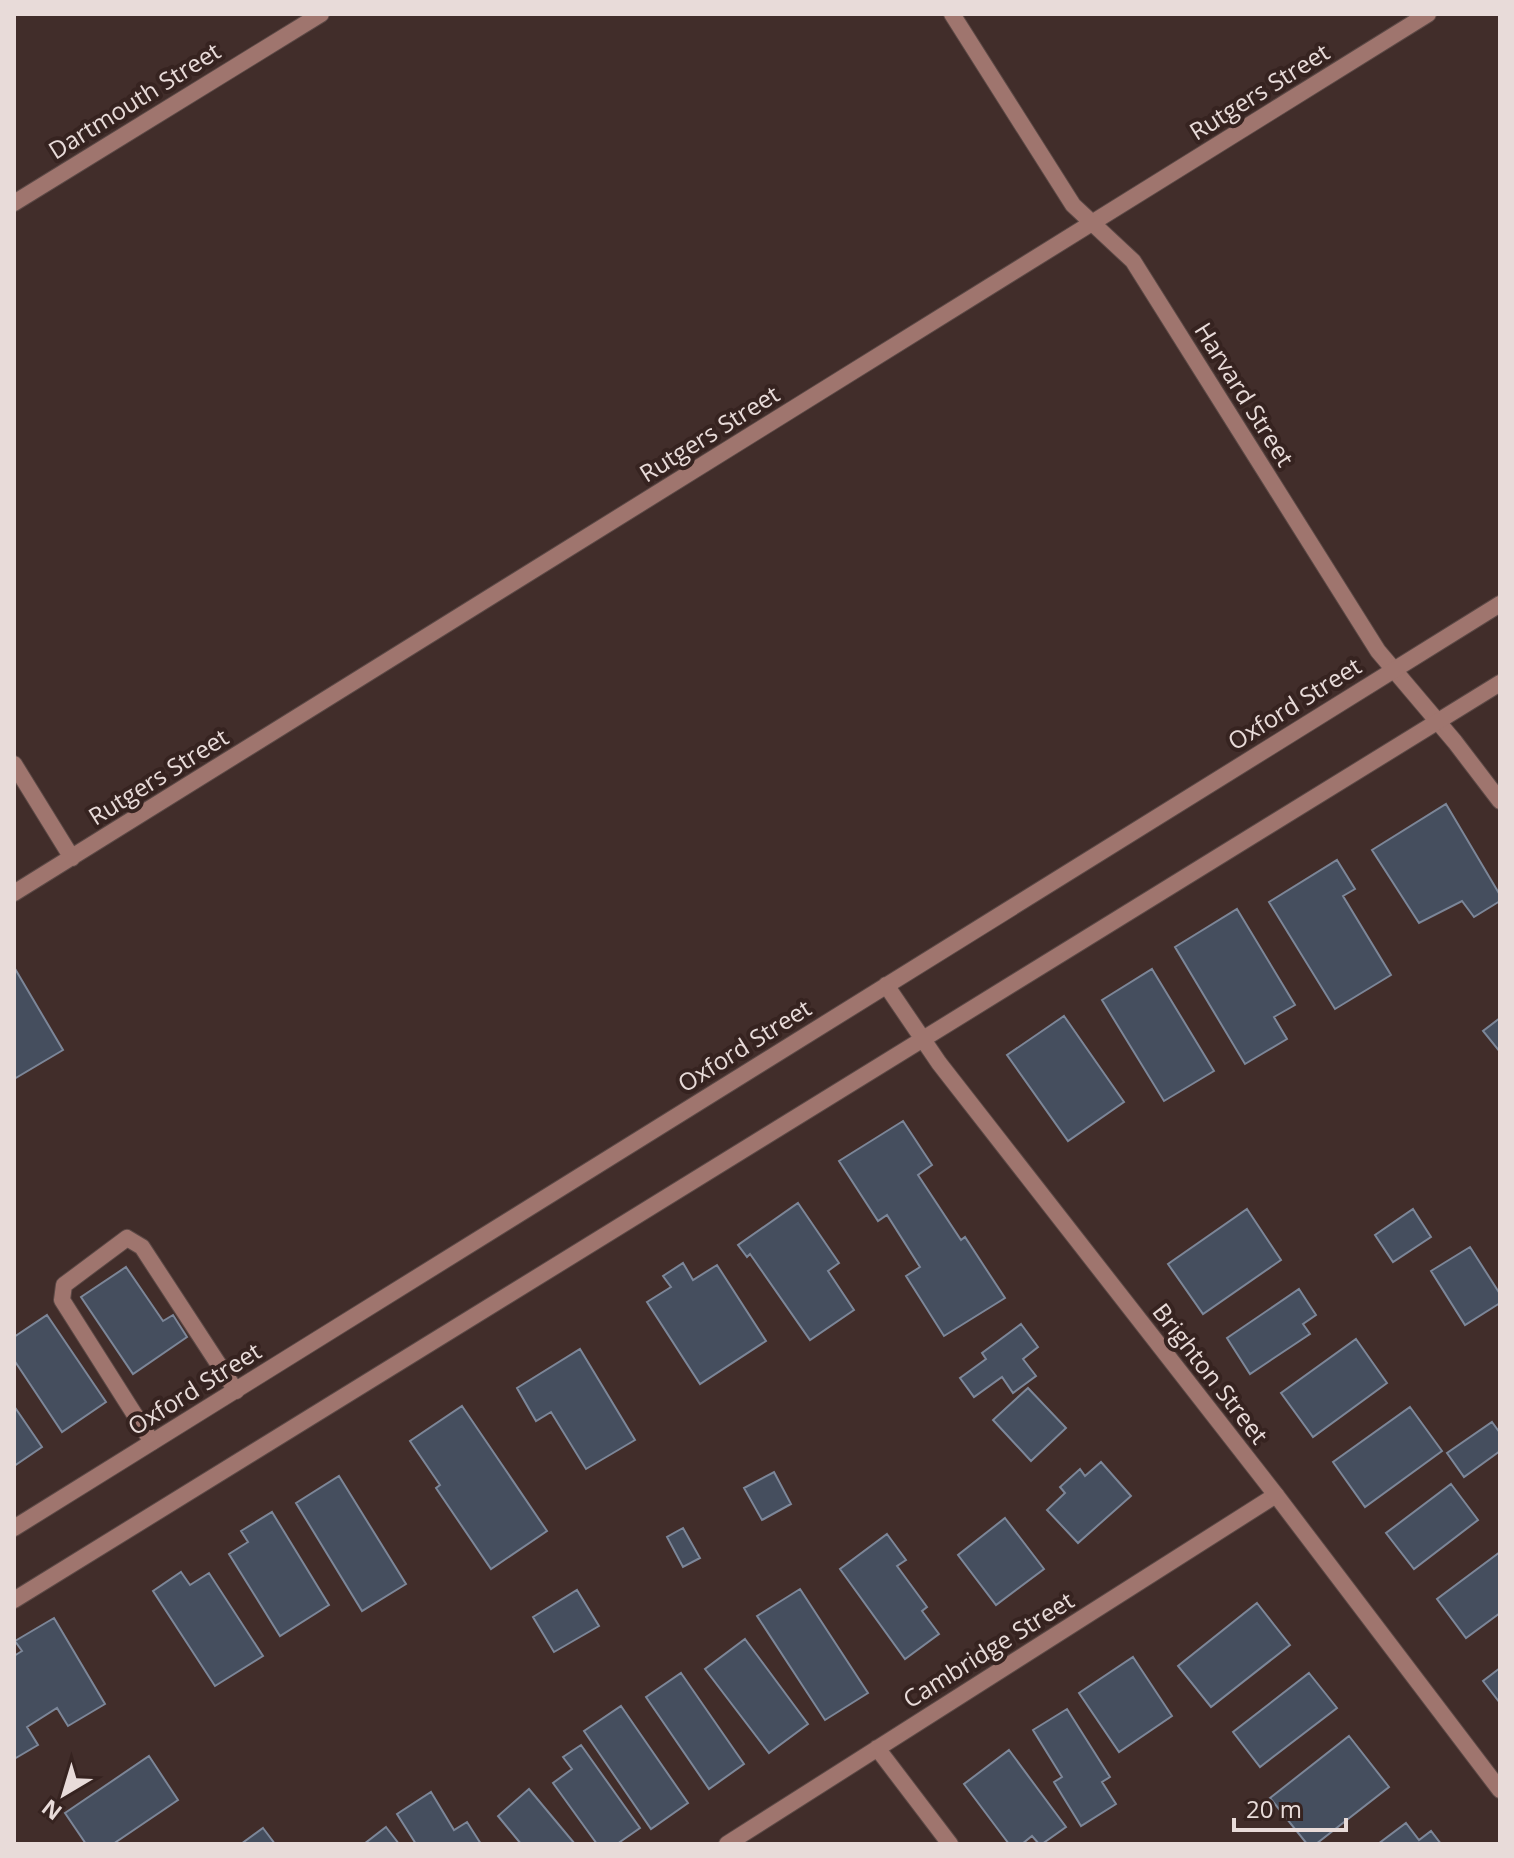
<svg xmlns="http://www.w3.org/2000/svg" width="1514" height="1858" font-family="'Open Sans',sans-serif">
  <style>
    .building { fill: #454e5e; stroke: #7c8698; stroke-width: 2 }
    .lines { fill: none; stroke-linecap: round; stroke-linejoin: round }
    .service-casing { stroke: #5c4946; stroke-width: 18 }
    .minor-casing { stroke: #5c4946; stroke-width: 18 }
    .tertiary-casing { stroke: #5c4946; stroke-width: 18 }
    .service { stroke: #9f756e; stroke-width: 16 }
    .minor { stroke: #9f756e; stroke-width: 16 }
    .tertiary { stroke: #9f756e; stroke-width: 16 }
    .labels { text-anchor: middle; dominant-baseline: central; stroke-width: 8; stroke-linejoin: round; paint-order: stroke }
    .street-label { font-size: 24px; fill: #e8dbd9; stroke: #362320 }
  </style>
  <rect width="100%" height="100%" fill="#412d2a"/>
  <path class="building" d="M1446,804l54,91v6l-26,16 -12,-16 -43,22 -47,-73z
    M1337,860l18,29 -12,7 48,79 -56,34 -66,-107z
    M1237,909l58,96 -21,12 13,22 -42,25 -70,-117z
    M14,967l49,83 -49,29z
    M1152,969l62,102 -50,30 -62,-101z
    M1064,1016l60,86 -56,39 -61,-86z
    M1500,1018v34l-17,-21z
    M903,1121l29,44 -14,10 43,65 4,-3 40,61 -61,38 -38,-60 14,-9 -33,-52 -9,6 -39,-60z
    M798,1203l41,60 -11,8 26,39 -44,30 -60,-86 -3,3 -9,-12z
    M1247,1209l34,51 -78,54 -35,-50z
    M1413,1209l18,28 -38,25 -18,-27z
    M1470,1247l30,47v9l-35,22 -34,-54z
    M683,1263l10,17 24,-15 49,76 -66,43 -53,-82 24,-15 -8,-11z
    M126,1267l37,54 10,-6 14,22 -54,37 -52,-77z
    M1299,1289l17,26 -13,9 7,10 -60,40 -23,-36z
    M47,1315l59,87 -44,30 -48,-72v-23z
    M1021,1324l17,23 -15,12 13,17 -23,17 -11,-16 -28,20 -14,-19 26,-19 -4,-6z
    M1356,1339l31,44 -74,54 -32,-44z
    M580,1349l55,91 -49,29 -35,-57 -15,9 -19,-33z
    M1028,1388l38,40 -35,33 -38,-41z
    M14,1406l28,41 -28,19z
    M462,1406l85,125 -56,38 -55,-81 4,-3 -30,-44z
    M1410,1407l32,44 -77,56 -32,-45z
    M1492,1422l8,11v18l-36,26 -17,-24z
    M1101,1462l30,34 -53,47 -31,-33 18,-17 -5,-6 20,-18 5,7z
    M774,1472l17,32 -29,16 -18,-32z
    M339,1476l67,108 -44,27 -66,-108z
    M1451,1484l27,36 -64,49 -28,-36z
    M272,1512l57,93 -49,31 -51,-82 19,-12 -7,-11z
    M1005,1518l39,51 -48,36 -38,-50z
    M683,1528l17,30 -17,9 -16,-30z
    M887,1534l19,26 -9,6 30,41 -5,4 17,23 -34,25 -65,-90z
    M1500,1552v61l-34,25 -29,-39z
    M181,1572l9,13 19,-12 54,83 -48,30 -62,-95z
    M800,1589l68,104 -43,27 -68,-104z
    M577,1590l22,36 -45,26 -21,-35z
    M1257,1603l33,42 -79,62 -33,-41z
    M54,1618l51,86 -37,22 -11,-18 -30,19 11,18 -24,14v-103l8,-5 -7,-10z
    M745,1639l63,85 -39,29 -64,-84z
    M1133,1657l39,59 -53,36 -40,-59z
    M1500,1668v35l-17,-22z
    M681,1673l63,91 -35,25 -63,-92z
    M1309,1673l28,35 -77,59 -27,-35z
    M621,1706l67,97 -37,26 -67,-98z
    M1067,1709l43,68 -8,5 14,22 -35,22 -27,-44 8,-5 -29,-47z
    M1349,1736l40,51 -73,57h-9l-37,-46z
    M581,1745l59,83 -23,16h-20l-44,-61 19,-14 -9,-12z
    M1009,1750l57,77 -24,17h-3l-7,-8 -10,8h-13l-45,-60z
    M149,1756l29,44 -65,44h-27l-21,-31z
    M529,1789l46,55h-54l-23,-28z
    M431,1792l23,38 13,-8 14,22h-65l-19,-30z
    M1406,1823l13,17 12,-9 10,13h-63z
    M386,1827l13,17h-35z
    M263,1828l12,16h-34z"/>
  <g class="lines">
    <g class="service-casing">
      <path id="service" d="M152,1442l-90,-142 2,-15 63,-47 15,9 94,144"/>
    </g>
    <g class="minor-casing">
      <path id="minor" d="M952,14l121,191 60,56 245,390 77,91 45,59
        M14,203l307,-189
        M14,764l58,94
        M14,893l1414,-879
        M877,1748l73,96
        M727,1844l549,-349"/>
    </g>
    <g class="tertiary-casing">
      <path id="tertiary" d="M886,985l53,78 337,432 224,295
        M14,1528l1486,-924
        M14,1600l1486,-917"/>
    </g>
    <use href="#service" class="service"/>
    <use href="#minor" class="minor"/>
    <use href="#tertiary" class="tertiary"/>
  </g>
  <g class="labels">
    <g class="street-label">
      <text transform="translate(1259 91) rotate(-32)">Rutgers Street</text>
      <text transform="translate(134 100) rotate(-32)">Dartmouth Street</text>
      <text transform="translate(1245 394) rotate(58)">Harvard Street</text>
      <text transform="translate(709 433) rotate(-32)">Rutgers Street</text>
      <text transform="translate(1294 703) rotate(-32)">Oxford Street</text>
      <text transform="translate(158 776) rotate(-32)">Rutgers Street</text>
      <text transform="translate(744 1045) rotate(-32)">Oxford Street</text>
      <text transform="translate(1211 1373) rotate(52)">Brighton Street</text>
      <text transform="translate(194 1388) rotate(-32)">Oxford Street</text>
      <text transform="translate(988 1649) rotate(-32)">Cambridge Street</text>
    </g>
  </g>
  <rect width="1514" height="1858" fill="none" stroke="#e8dbd9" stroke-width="32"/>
  <g transform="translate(64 1794) rotate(218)" stroke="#362320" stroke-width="6" paint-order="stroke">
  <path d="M0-6L14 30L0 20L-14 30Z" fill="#e8dbd9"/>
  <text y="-12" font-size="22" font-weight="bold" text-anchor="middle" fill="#e8dbd9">N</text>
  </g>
  <path d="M1234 1818v12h112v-12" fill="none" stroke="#e8dbd9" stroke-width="4"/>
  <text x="1246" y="1818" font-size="24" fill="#e8dbd9" stroke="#362320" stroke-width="6" paint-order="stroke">20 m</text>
</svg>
